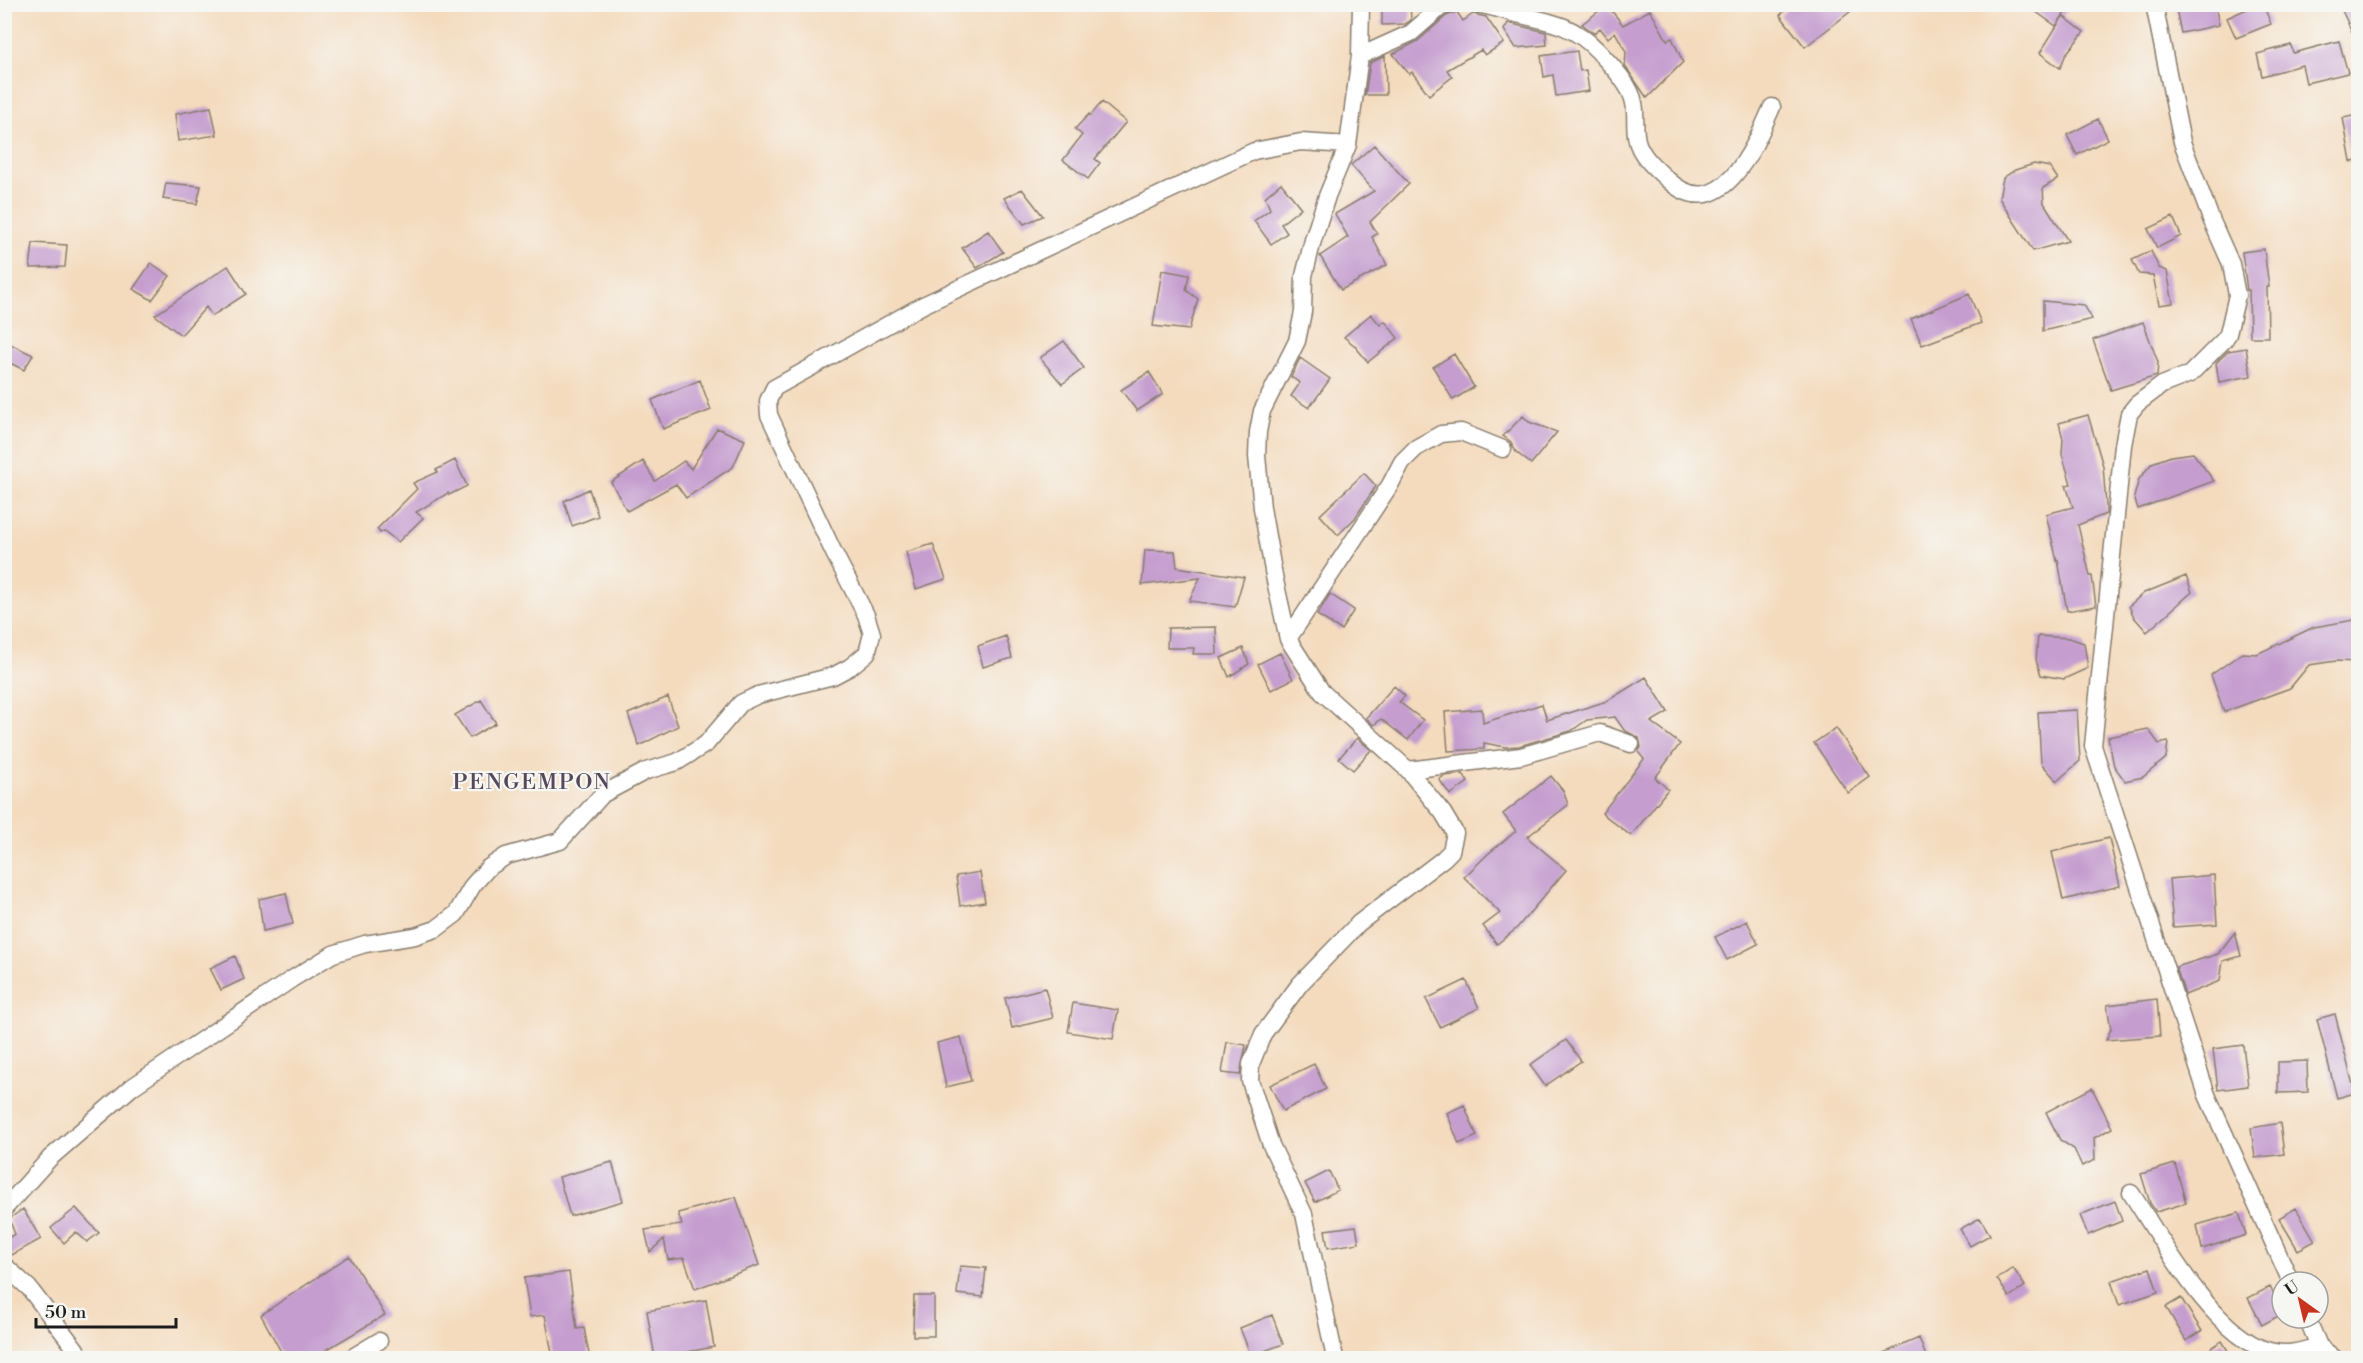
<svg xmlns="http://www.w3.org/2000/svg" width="2363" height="1363" font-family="'Libre Bodoni',serif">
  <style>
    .building { fill: #c59dcf }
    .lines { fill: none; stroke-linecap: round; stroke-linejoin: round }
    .street-casing { stroke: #887c6d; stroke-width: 19 }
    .street { stroke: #fff; stroke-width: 16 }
    .labels { text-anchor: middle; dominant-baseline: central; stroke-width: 4.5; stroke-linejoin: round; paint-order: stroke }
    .quarter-label { font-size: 22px; letter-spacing: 1.5px; fill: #57495b; stroke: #f6f6f2 }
  </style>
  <rect width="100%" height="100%" fill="#f6f6f2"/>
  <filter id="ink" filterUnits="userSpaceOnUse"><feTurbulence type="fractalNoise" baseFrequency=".0167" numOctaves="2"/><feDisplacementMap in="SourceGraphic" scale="12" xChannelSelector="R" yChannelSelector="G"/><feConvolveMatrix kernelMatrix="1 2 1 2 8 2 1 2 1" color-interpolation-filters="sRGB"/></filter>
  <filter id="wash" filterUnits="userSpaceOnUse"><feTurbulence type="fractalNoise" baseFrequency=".008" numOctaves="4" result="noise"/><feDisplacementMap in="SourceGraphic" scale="24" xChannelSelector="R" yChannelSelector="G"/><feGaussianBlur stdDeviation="1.35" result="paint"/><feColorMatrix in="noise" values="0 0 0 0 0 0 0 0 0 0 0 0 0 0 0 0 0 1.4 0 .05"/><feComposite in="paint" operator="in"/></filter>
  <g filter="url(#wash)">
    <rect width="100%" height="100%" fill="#f4dbbe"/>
    <g id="blocks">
      <path class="building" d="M1382,4h28l1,16 -6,4 -23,1z
        M1793,4h67l-55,43 -25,-32z
        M2025,4h46l-15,22z
        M2175,4h40l4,21 -38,8z
        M2258,4h5l8,20 -35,14 -9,-20z
        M2339,4h19v41z
        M1607,5l16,20 27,-15 17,30 5,-2 11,24 -36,36 -22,-32 1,-14 -11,-20 -7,6 -8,-10 -6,5 -12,-9z
        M1457,12l6,9 10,-7 13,3 18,26 -19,12 -4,-5 -34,20 5,7 -23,18 -17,-23 -3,2 -16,-20 25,-13 28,-25z
        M2063,16l21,16 -18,22 -6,14 -20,-15z
        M1508,23l38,9 1,13 -31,3 -12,-18z
        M2339,41l9,32 -42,10 -4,-18 -40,11 -5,-22 34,-9 2,8z
        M1577,51l3,20 6,-1 3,21 -33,5 -3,-21 -9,2 -3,-21z
        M1385,56l1,39h-21l5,-32z
        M1102,102l24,20 -31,37 5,4 -12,16 -25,-19 19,-25 -7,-6 14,-15 1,2z
        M211,107l6,28 -39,6 -3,-27z
        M2358,115v46l-7,1 -8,-44z
        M2098,119l10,20 -31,16 -10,-20z
        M1374,145l35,39 -39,38 7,12 -5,3 15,28 -46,25 -21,-34 28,-19 -13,-23 39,-23 -23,-26z
        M2034,164l16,3 8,12 -15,9 1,15 24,38 -35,10 -34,-53 4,-20 12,-8z
        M166,183l35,3 -4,18 -34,-5z
        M1281,183l20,25 -20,16 6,9 -16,11 -17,-23 16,-12 -5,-12z
        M1022,189l21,27 -19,8 -20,-26z
        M2173,217l8,19 -24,12 -9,-19z
        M988,231l15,21 -26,16 -15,-20z
        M33,243l34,2 -2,22 -35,1z
        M2264,249l5,38h-2l1,50h-18l-1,-47h-2l-5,-38z
        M2151,251l8,17 8,3 6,32 -14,2 -6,-30 -14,-1 -7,-14z
        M151,263l19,13 -18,24 -19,-11z
        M228,266l18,28 -34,22 -6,-9 -25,28 -26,-20z
        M1162,270l27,5 -3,15 12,9 -9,31 -36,-4z
        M1969,294l12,29 -59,22 -11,-26z
        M2043,301l41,4 8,14 -49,12z
        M1371,314l9,11 5,-4 13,17 -30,24 -14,-17 -10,-8z
        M2143,322l15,40 -1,14 -46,14 -18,-50z
        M4,341l29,14 -9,15 -20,-10z
        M1064,341l20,27 -22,16 -22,-26z
        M2246,348l5,28 -32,6 -3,-19 12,-12z
        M1454,354l20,33 -21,13 -20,-33z
        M1300,358l30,21 -21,29 -18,-12 9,-13 -9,-6z
        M1149,372l14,22 -26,17 -16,-21z
        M700,380l11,30 -48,19 -11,-29z
        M2088,415l15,51 3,39v9l-28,11 12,51h2l4,30 -29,5 -9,-51 -1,1 -11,-47 27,-7 -7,-22 5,-1 -9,-30 1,-15 -4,-16z
        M1523,416l6,6 28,10 -26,32 -15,-12 -5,-10 -8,-6z
        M717,428l28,12 -12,27 -47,31 -10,-14 -49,27 -16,-29 32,-21 12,20 29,-20 7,8z
        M2193,453l21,28 -76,28 -4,-12 5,-18 13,-16 19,-7z
        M455,460l12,26 -18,9 -1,-2 -32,19 7,6 -25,24 -14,-11 -4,2 -3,-4 40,-40 -4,-6 25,-11 -2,-2z
        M1364,473l12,13 -21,32 -17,17 -18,-20z
        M589,489l9,27 -26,10 -8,-25z
        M933,544l13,35 -30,10 -10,-37z
        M1145,550l30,1 2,16 67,10 -9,30 -46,-6 11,-23 -58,7z
        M2186,576l6,16 -45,40 -13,-15 -5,-11 15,-13z
        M1330,594l24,16 -13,20 -24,-15z
        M2354,620l4,11v31l-22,-1 -27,4 -19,23 -66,24 -13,-37 31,-22 15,1 57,-27z
        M1216,627l1,27h-24l1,-6h-27l1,-20z
        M1006,636l6,22 -29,9 -5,-21z
        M2038,636l31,2 15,5 4,25 -24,11 -23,-4 -5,-15z
        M1243,648l6,16 -20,13 -8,-19z
        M1280,653l13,26 -22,11 -13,-26z
        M1646,677l22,35 -17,10 29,22 -25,34 13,11 -37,47 -29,-23 42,-54 -6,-7 3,-5 -2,-9 -15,-8 -9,-13 -28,3 -16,11 -52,15 -14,1 -21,-4v6l-36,2 -3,-39 37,-3 1,14 59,-19 5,16 60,-19z
        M1394,686l11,10 -6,6 24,18 -15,20 -27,-21 -7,6 -8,-7z
        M668,697l10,29 -39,20 -11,-32z
        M481,700l15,23 -26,15 -15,-23z
        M2077,710l3,51 -23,20 -16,-18 -3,-51z
        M1836,728l34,49 -22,16 -34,-50z
        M2148,729l11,15 9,-2 -2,16 -23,19 -18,4 -11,-15 -6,-29z
        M1357,738l14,12 -18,20 -14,-12z
        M1463,774l5,8 -18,13 -11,-16 5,-3z
        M1551,776l13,16 4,13 -41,32 39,33 -50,59 -19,15 -14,-18 17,-13 -36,-36 25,-24 27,-22 -13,-17z
        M2109,838l11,48 -57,14 -11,-48z
        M980,872l5,30 -25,4 -4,-30z
        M2214,875l3,49 -44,3 -4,-48z
        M286,893l7,31 -30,7 -4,-32z
        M1747,921l11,23 -31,16 -12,-23z
        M2235,932l6,24 -18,5 -3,20 -35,14 -9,-28 42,-13z
        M235,956l9,23 -23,11 -11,-22z
        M1466,980l13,28 -39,19 -14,-28z
        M1045,988l8,30 -41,10 -7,-30z
        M2157,999l3,37 -54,4 5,-11 -4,-24z
        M1073,1003l45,7 -5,29 -45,-7z
        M2335,1014l20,79 -18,5 -20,-79z
        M961,1037l10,44 -25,6 -9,-44z
        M1566,1040l15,21 -36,25 -15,-21z
        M1227,1042l19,3 -6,30 -18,-2z
        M2243,1045l5,41 -30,4 -5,-41z
        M2307,1061l1,31 -30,1v-31z
        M1314,1064l12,25 -43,22 -13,-26z
        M2092,1088l20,40 -18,10 1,22 -13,6 -8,-17 -14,-9 -14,-28z
        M1464,1105l13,31 -18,8 -12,-31z
        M2280,1123l4,31 -29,4 -4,-30z
        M612,1162l11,39 -53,15 -11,-39z
        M2175,1164l11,39 -30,9 -6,-9 -9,-29z
        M1329,1171l9,19 -23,12 -10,-19z
        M736,1197l23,68 -64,24 -11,-31 -16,2 -4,-21 -14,13 -5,-22 37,-5 -4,-12z
        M2115,1201l7,20 -34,14 -8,-20z
        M76,1208l23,25 -12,9 -11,-10 -12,11 -13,-15z
        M2296,1208l19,33 -17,9 -19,-32z
        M23,1209l18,30 -31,17 -6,-10v-6l11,-6 -6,-15z
        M2239,1213l7,22 -44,14 -5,-24z
        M1980,1218l10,17 -20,11 -10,-17z
        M1356,1226l3,17 -31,5 -3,-18z
        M349,1256l36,59 -74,44h-26l-24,-44z
        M960,1266l26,2 -3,29 -26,-3z
        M2013,1268l12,18 -16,11 -12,-18z
        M2150,1268l8,24 -39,13 -8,-24z
        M569,1272l8,57 7,-1 6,31h-37l-8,-44 -15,2 -6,-39z
        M2270,1287l12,22v5l-20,11 -14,-27z
        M914,1296h20v40h-21z
        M2181,1298l21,33 -16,10 -20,-34z
        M706,1300l8,47 -59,11 -8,-47z
        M1272,1315l11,29 -32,12 -11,-28z
        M1919,1338l8,21h-57z
        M2222,1341l11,18h-38z"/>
    </g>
  </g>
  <g filter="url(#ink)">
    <use href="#blocks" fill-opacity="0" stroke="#887c6d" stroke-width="1.5"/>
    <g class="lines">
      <g class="street-casing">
        <path id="street" d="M1476,4c14,2 27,6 40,10 35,8 56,10 82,37 12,13 33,34 36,52 3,13 -1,27 4,41 5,14 19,26 29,35 53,50 88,-33 105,-72
          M2154,4l28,138 29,77 20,45 6,31 -9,39 -4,6 -34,34 -28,11 -25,19 -8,10 -6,31 -30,301 114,349 84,187
          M1360,56l51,-23 30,-26 10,-3
          M1288,639l102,-154 12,-23 14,-14 25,-14 20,-2 42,17
          M1408,770l113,-14 79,-23 31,11
          M2131,1193c30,45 83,143 138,158 18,5 33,0 50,-5
          M4,1209l46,-51 82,-71 160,-108 41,-25 32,-10 50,-8 21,-7 20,-15 17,-29 15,-17 18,-12 54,-15 43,-47 43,-23 31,-9 29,-18 35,-41 17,-8 75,-19 17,-9 17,-14 5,-19 -6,-19 -32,-62 -65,-138 -1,-14 6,-13 149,-83 331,-154 47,-9 47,3
          M4,1265l25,23 46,60 6,10
          M2307,1318l12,28 15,12
          M351,1358l28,-17
          M1335,1358l-31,-144 -33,-69 -21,-64 1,-17 12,-30 37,-50 59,-61 84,-64 8,-8 4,-18 -12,-20 -35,-43 -86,-78 -34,-53 -14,-63 -12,-68 -5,-52 1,-24 4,-21 35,-70 6,-29 1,-36 9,-36 14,-44 21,-51 12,-89 1,-52"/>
      </g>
      <use href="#street" class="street"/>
    </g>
  </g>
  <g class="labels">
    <g class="quarter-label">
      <text x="532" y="782">PENGEMPON</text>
    </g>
  </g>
  <rect width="2363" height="1363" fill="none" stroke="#f6f6f2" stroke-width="24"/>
  <g transform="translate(2300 1300) rotate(326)"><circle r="28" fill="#f6f6f2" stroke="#9f9f9c" stroke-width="1.5"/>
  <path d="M0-4.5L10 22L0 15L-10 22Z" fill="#c8321e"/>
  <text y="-9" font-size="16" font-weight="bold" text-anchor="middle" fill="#1c1c1c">U</text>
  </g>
  <path d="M36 1318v9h140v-9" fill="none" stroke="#1c1c1c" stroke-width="3"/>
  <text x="45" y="1318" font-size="18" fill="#1c1c1c" stroke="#f6f6f2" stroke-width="4.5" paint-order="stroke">50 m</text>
</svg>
